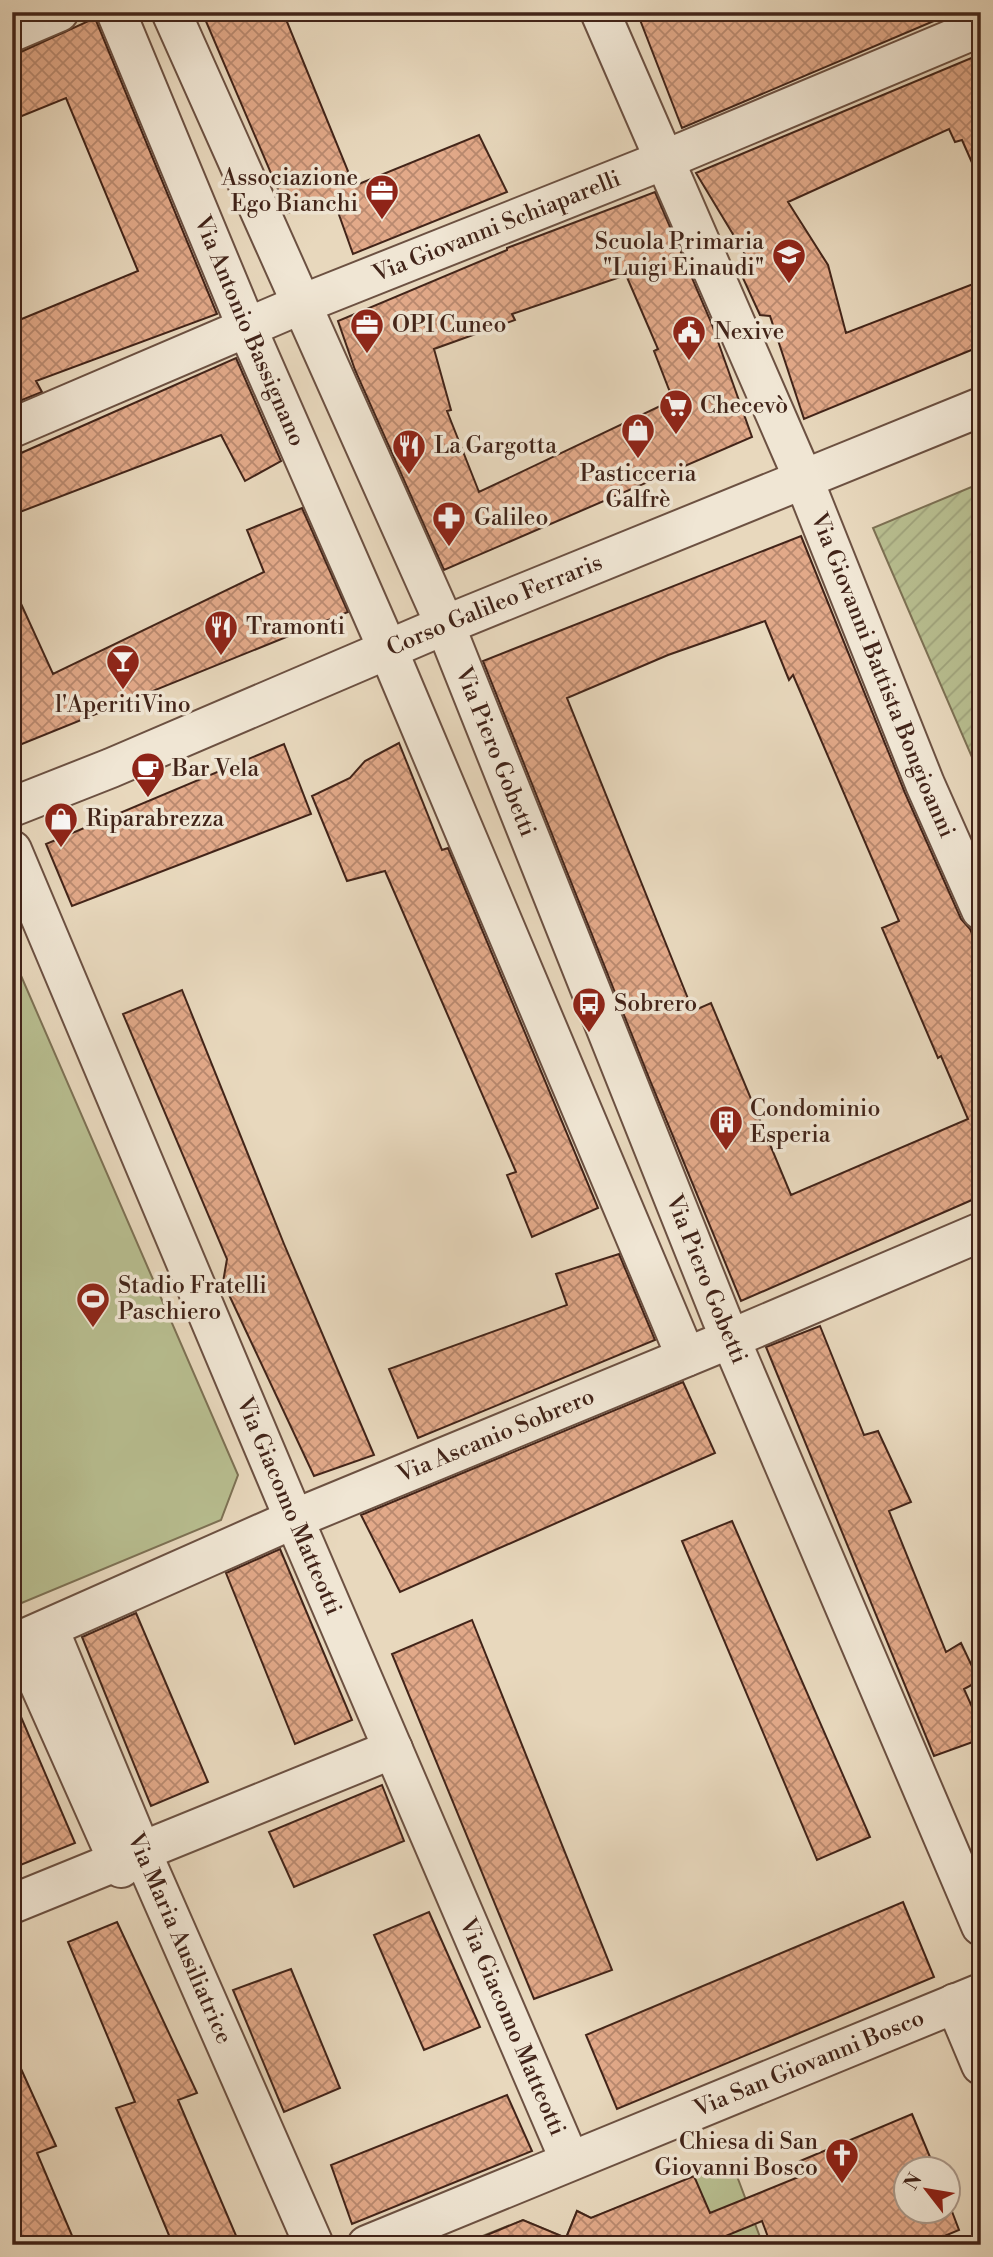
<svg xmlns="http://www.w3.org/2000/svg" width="993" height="2257" font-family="'Libre Bodoni',serif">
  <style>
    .park { fill: #b8be90; stroke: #7d7154; stroke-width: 2 }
    .garden { fill: url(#garden-furrows); stroke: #7d7154; stroke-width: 2 }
    .building { fill: url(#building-cross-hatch); stroke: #422419; stroke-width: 2; fill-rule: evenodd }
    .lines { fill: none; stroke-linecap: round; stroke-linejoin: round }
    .minor-casing { stroke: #6c5142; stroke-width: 42 }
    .minor { stroke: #f0e6d4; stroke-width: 38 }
    .labels { text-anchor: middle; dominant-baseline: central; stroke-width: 7; stroke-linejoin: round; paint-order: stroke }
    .poi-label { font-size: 23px; fill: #422419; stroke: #f0e6d4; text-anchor: start }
    .street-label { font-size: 23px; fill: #422419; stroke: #f0e6d4 }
  </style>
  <defs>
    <pattern id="garden-furrows" width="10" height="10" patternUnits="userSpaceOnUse" patternTransform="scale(1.75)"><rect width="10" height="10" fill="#b8be90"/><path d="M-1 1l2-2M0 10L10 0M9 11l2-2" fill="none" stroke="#9fa37c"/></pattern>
    <pattern id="building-cross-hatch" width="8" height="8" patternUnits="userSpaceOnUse" patternTransform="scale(1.75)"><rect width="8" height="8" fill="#e2a989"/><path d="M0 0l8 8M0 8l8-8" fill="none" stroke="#b9896f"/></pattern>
  </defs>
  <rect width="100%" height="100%" fill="#e8d8bd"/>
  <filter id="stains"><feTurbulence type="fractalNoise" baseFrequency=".00286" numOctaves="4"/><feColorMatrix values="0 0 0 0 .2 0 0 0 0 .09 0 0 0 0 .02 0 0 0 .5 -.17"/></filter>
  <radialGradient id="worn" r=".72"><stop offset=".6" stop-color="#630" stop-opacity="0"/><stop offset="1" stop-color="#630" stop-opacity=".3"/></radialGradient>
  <path class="park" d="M12,955l226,520 -17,45 -209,87z
    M732,2163l31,82h-303l63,-25 43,18 11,-27 14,7z"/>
  <path class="garden" d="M981,483v295l-108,-250z"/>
  <path class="building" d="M202,12h81l71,174 125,-51 28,57 -154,62 -20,-56 -45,15z
    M637,12h318l-273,116z
    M95,18l122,296 -181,67 6,11 -30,12v-81l126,-52 -72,-173 -54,22v-64z
    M981,54v129l-19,-43 -7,2 -6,-13 -161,73 40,63 18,68 135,-52v65l-177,73 -34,-103 -10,-1 -18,-39 12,-7 -58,-96z
    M655,192l56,130 41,115 -308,133 -89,-200 -17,-49 169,-71v-2zM626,275l32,74 -4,2 19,49 -194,92 -32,-81 4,-1 -17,-61 81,-29 -3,-6z
    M236,358l45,103 -36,20 -24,-46 -209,80v-58z
    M302,508l46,104 -336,136v-164l41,90 211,-102 -17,-42z
    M801,536l104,257 56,126 9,10 11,24v243l-240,105 -90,-218 -168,-422zM765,621l24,59 4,-5 106,246 -17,7 56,130 3,-2 27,63 -177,76 -80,-192 -18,8 -126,-313 101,-43z
    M399,743l43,107 6,-2 150,360 -66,29 -25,-62 9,-3 -131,-301 -38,10 -35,-85 38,-18 15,-17z
    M284,744l27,70 -239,92 -26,-62z
    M182,990l102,254 90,211 -60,21 -91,-194 4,-23 -104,-245z
    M619,1254l36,86 -237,98 -29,-69 178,-64 -11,-31z
    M820,1326l44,109 14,-4 33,71 -22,9 57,141 15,-9 18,38 -15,8 17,38v12l-47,17 -168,-409z
    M683,1382l32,71 -315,139 -39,-77z
    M732,1521l138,316 -53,23 -135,-319z
    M280,1549l72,171 -57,24 -69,-171z
    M136,1613l72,169 -57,24 -69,-169z
    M472,1620l140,350 -78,29 -142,-345z
    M12,1696l63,147 -57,23 -6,-13z
    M382,1785l22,56 -110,46 -25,-55z
    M903,1902l31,75 -317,132 -31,-74z
    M429,1912l51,115 -56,23 -50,-115z
    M117,1922l80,171 -19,7 62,145h-67l-57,-137 19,-6 -67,-160z
    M291,1969l49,119 -56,24 -51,-122z
    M12,2049l44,97 -19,7 39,92h-64z
    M507,2095l25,56 -180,73 -21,-59z
    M912,2114l23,55h-29v42h42v-10l11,29 -36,15h-152l-9,-24 -58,24h-241l60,-25 43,18 11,-27 14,7 103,-42 16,37 96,-39 -6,-13z"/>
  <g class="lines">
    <g class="minor-casing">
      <g id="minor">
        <path id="s1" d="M116,12l131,316 141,322 298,707"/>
        <path id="s2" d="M171,12l274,613 276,692 260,609"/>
        <path id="s3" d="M600,12l203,466 122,306 56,126"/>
        <path d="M12,32l47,-20"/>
        <path id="s4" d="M12,428l290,-124 362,-144 317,-133"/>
        <path id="s5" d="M12,807l99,-39 334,-143 536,-218"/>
        <path id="s6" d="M12,850l282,669 276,642"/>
        <path id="s7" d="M49,1629l93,224 172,392"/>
        <path d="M20,1641l101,227"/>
        <path id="s8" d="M12,1644l282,-125 436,-180 251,-107"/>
        <path d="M12,1904l381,-155"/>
        <path d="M955,2003l26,62"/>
        <path id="s9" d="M367,2245l614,-252"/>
      </g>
    </g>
    <use href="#minor" class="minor"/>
  </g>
  <defs>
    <g id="office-pin" transform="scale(1.75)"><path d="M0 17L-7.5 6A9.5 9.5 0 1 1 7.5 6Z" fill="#8f2418" stroke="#f0e6d4"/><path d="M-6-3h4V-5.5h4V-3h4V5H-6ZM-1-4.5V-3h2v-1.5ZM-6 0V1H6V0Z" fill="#fff"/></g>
    <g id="school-pin" transform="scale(1.75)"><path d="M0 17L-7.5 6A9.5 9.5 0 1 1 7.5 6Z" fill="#8f2418" stroke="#f0e6d4"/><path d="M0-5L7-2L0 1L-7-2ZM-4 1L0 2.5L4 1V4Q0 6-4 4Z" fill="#fff"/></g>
    <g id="civic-pin" transform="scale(1.75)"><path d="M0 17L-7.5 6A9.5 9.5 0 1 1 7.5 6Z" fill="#8f2418" stroke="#f0e6d4"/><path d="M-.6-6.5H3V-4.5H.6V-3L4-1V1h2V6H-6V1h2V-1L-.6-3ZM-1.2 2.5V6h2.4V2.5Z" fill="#fff"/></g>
    <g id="supermarket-pin" transform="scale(1.75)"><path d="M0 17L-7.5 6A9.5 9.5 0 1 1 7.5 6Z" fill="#8f2418" stroke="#f0e6d4"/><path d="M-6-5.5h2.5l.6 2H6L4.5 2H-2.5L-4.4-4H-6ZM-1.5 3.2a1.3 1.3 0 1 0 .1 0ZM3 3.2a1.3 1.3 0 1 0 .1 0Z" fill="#fff"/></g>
    <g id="shop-pin" transform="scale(1.75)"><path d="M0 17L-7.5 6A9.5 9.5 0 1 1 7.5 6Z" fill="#8f2418" stroke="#f0e6d4"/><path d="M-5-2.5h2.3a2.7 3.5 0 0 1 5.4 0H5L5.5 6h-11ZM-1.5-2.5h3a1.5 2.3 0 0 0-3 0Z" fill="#fff"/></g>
    <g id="restaurant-pin" transform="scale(1.75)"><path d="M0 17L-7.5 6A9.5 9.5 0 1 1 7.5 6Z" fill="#8f2418" stroke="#f0e6d4"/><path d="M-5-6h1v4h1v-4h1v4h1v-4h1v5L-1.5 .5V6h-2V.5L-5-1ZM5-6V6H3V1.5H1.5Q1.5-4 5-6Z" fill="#fff"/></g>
    <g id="pharmacy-pin" transform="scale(1.75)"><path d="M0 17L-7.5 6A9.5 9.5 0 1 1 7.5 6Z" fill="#8f2418" stroke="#f0e6d4"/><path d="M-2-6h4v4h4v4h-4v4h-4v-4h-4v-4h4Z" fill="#fff"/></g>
    <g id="bar-pin" transform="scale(1.75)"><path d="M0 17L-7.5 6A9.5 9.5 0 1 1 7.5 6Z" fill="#8f2418" stroke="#f0e6d4"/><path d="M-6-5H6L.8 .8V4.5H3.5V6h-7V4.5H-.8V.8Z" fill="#fff"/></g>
    <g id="cafe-pin" transform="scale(1.75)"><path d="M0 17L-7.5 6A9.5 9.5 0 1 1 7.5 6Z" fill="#8f2418" stroke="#f0e6d4"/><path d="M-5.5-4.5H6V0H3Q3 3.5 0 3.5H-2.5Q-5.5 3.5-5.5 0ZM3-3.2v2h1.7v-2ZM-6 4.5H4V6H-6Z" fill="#fff"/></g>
    <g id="bus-pin" transform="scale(1.75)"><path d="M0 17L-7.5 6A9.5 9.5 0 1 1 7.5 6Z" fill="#8f2418" stroke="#f0e6d4"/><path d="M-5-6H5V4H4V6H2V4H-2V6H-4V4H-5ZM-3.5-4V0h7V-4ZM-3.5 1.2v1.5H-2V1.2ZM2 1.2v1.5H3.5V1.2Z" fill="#fff"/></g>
    <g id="building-pin" transform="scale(1.75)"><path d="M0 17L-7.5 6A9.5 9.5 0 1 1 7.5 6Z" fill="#8f2418" stroke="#f0e6d4"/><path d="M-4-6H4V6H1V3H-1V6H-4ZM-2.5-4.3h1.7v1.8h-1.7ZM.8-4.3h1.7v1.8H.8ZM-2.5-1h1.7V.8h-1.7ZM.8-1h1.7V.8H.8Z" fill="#fff"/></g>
    <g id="stadium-pin" transform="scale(1.75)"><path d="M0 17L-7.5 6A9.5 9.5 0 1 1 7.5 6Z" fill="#8f2418" stroke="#f0e6d4"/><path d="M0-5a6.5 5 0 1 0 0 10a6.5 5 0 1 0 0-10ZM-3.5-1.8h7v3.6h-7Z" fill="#fff"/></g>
    <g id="church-pin" transform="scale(1.75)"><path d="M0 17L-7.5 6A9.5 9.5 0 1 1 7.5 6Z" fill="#8f2418" stroke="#f0e6d4"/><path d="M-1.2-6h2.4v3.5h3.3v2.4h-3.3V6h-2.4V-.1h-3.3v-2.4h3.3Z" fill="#fff"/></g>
  </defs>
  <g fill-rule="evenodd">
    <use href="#office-pin" x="382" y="191"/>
    <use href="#school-pin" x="789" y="255"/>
    <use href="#office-pin" x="367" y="325"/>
    <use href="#civic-pin" x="689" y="332"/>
    <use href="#supermarket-pin" x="676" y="406"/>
    <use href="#shop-pin" x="638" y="430"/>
    <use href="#restaurant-pin" x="409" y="446"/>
    <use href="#pharmacy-pin" x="449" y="518"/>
    <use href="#restaurant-pin" x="221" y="627"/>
    <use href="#bar-pin" x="123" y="661"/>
    <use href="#cafe-pin" x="148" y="769"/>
    <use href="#shop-pin" x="61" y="819"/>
    <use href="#bus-pin" x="589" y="1004"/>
    <use href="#building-pin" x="726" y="1122"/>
    <use href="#stadium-pin" x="93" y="1299"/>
    <use href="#church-pin" x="842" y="2155"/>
  </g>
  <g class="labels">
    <g class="poi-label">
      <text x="358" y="178" text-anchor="end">Associazione<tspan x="358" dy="26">Ego Bianchi</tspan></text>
      <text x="764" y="242" text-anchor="end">Scuola Primaria<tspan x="764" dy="26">"Luigi Einaudi"</tspan></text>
      <text x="392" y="325">OPI Cuneo</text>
      <text x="714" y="332">Nexive</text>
      <text x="700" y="406">Checevò</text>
      <text x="434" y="446">La Gargotta</text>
      <text x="638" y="474" text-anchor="middle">Pasticceria<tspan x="638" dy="26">Galfrè</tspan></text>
      <text x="474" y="518">Galileo</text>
      <text x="246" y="627">Tramonti</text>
      <text x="123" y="705" text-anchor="middle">l'AperitiVino</text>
      <text x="172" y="769">Bar Vela</text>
      <text x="86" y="819">Riparabrezza</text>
      <text x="614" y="1004">Sobrero</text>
      <text x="750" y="1109">Condominio<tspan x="750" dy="26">Esperia</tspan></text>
      <text x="118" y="1286">Stadio Fratelli<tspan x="118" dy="26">Paschiero</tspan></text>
      <text x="818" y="2142" text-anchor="end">Chiesa di San<tspan x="818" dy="26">Giovanni Bosco</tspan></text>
    </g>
    <g class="street-label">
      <text stroke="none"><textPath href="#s4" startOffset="525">Via Giovanni Schiaparelli</textPath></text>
      <text stroke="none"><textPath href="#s1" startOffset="346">Via Antonio Bassignano</textPath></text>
      <text stroke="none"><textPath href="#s5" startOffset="523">Corso Galileo Ferraris</textPath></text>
      <text stroke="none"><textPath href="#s3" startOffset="721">Via Giovanni Battista Bongioanni</textPath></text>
      <text stroke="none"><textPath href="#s2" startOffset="808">Via Piero Gobetti</textPath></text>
      <text stroke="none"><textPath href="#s2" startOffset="1376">Via Piero Gobetti</textPath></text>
      <text stroke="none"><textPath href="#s8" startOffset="527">Via Ascanio Sobrero</textPath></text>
      <text stroke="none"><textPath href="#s6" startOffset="712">Via Giacomo Matteotti</textPath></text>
      <text stroke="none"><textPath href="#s7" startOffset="336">Via Maria Ausiliatrice</textPath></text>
      <text stroke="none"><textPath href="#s6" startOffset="1279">Via Giacomo Matteotti</textPath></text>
      <text stroke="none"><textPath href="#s9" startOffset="478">Via San Giovanni Bosco</textPath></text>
    </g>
  </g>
  <rect width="993" height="2257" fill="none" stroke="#e8d8bd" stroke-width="42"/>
  <rect x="14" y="14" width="965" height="2229" fill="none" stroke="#422419" stroke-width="3.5"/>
  <rect x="21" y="21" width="951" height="2215" fill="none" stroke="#422419" stroke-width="2"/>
  <g transform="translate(927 2190) rotate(301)"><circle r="33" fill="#f0e6d4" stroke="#aa9889" stroke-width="2"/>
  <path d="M0-5L12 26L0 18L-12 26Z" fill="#8f2418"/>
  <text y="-10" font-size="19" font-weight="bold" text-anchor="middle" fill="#422419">N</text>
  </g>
  <rect width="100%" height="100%" filter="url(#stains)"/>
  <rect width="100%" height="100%" fill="url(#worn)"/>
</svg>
